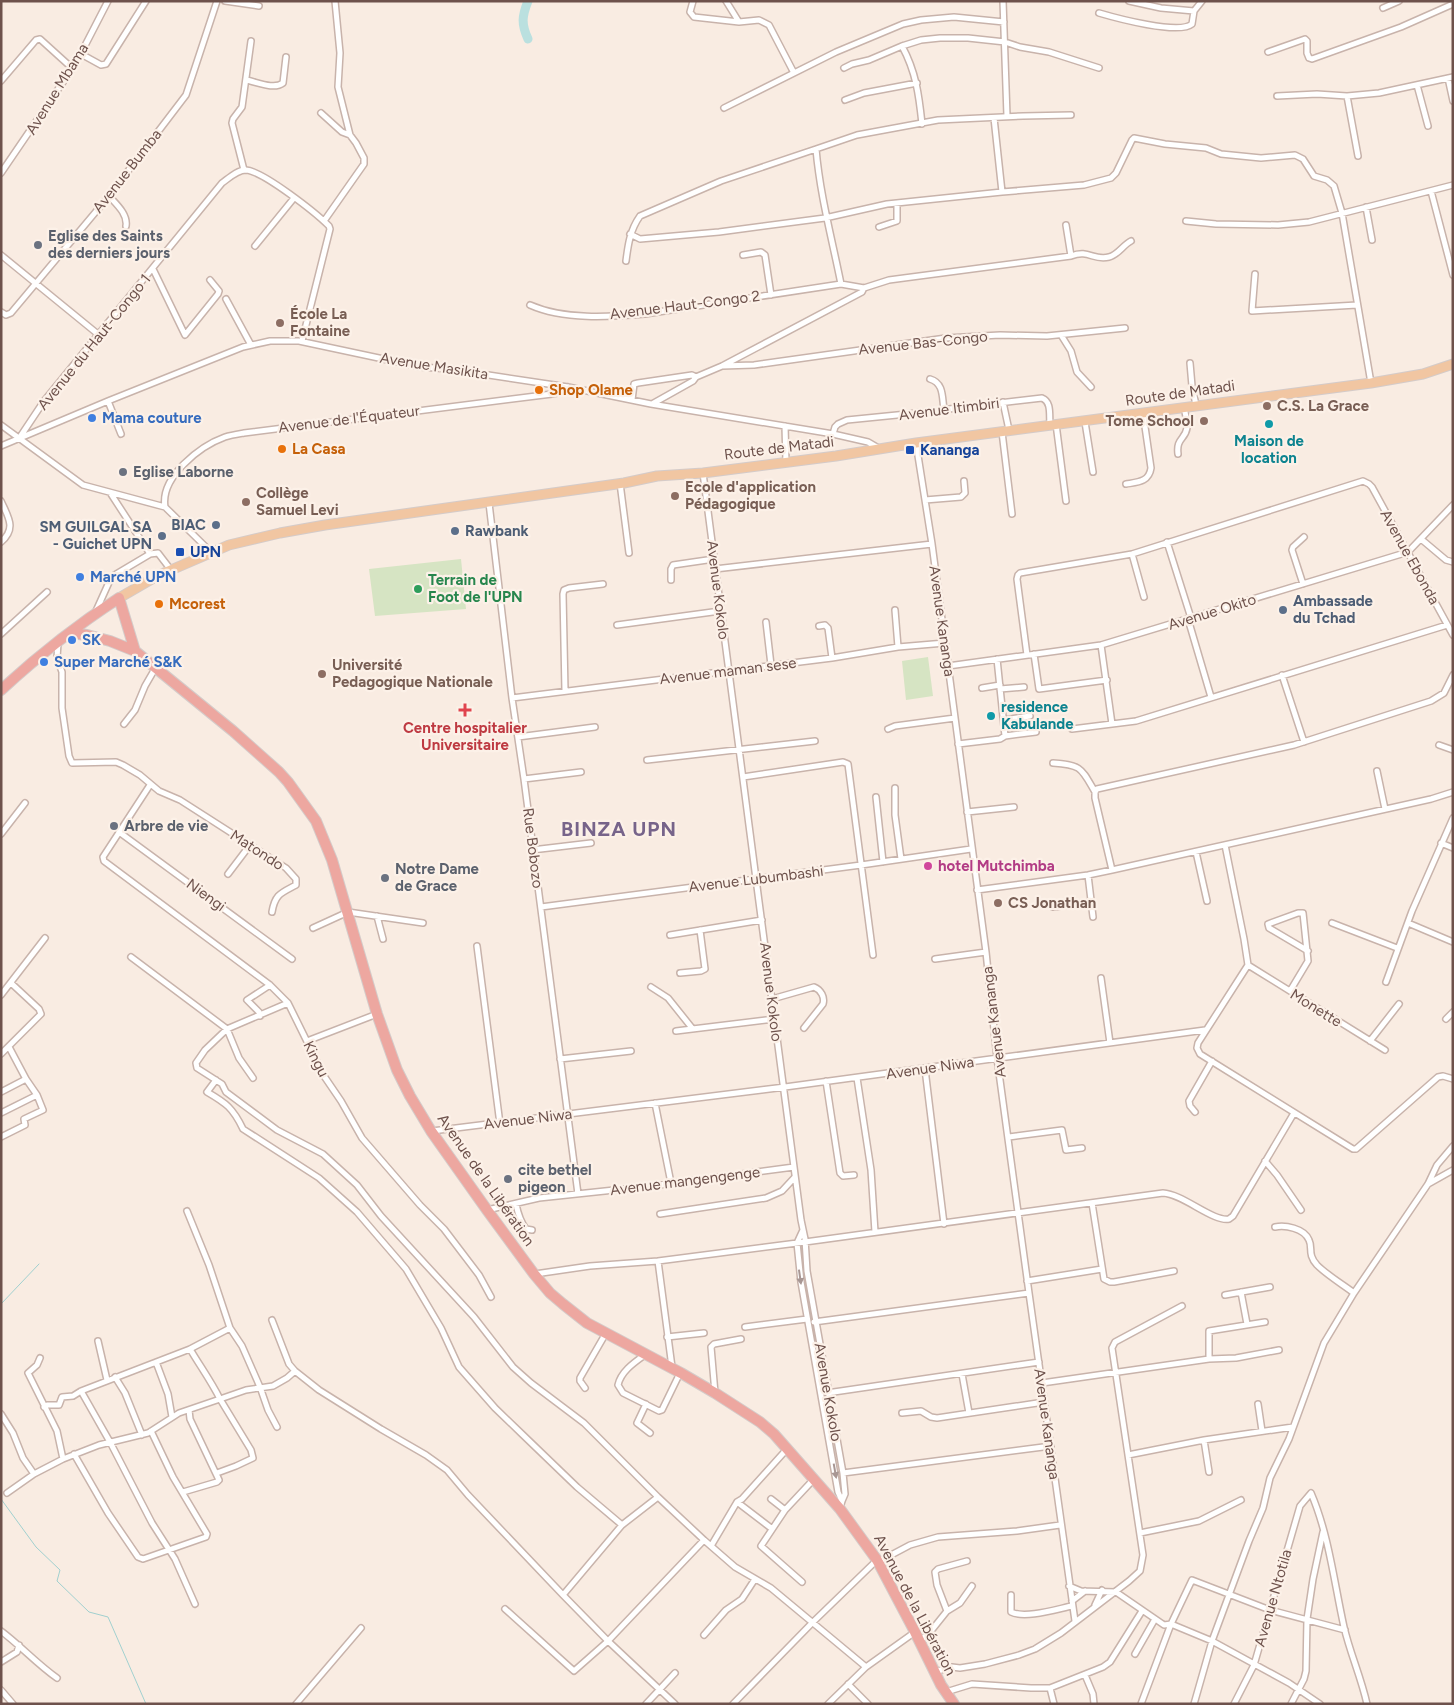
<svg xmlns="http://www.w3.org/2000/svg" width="1454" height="1705" font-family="Figtree,sans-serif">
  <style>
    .green { fill: #d6e4c3 }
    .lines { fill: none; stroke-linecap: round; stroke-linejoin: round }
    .stream { stroke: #a1d0cf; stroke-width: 1 }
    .river { stroke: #bae0df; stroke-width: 9 }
    .street-casing { stroke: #c8b3ab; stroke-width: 8 }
    .primary-casing { stroke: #d4cbc9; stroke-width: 11 }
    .highway-casing { stroke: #d4cbc9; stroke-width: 12 }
    .street { stroke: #fff; stroke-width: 5 }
    .primary { stroke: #f1c6a2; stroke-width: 9 }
    .highway { stroke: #eda7a0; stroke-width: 10 }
    .oneway { fill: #a89794 }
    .worship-dot { fill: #6b7280; stroke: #fcf1e8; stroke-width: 2 }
    .education-dot { fill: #8d6e63; stroke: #fcf1e8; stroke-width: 2 }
    .food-dot { fill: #e8710a; stroke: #fcf1e8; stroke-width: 2 }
    .shop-dot { fill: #3f7fe0; stroke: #fcf1e8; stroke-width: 2 }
    .culture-dot { fill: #0f9aa8; stroke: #fcf1e8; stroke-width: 2 }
    .transit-dot { fill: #1a4fb4; stroke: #fcf1e8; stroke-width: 2 }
    .service-dot { fill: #5c6f8a; stroke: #fcf1e8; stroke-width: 2 }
    .leisure-dot { fill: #2e9e5b; stroke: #fcf1e8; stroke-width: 2 }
    .health-dot { fill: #e0444e; stroke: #fcf1e8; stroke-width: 2 }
    .hotel-dot { fill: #d1479c; stroke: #fcf1e8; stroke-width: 2 }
    .labels { text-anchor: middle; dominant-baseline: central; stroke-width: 4.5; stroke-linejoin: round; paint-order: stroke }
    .street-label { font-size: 15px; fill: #6e524c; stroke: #fcf1e8 }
    .worship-label { font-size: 15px; font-weight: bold; fill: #5b616d; stroke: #fcf1e8; text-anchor: start }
    .education-label { font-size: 15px; font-weight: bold; fill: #785e54; stroke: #fcf1e8; text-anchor: start }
    .food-label { font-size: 15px; font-weight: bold; fill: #c56008; stroke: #fcf1e8; text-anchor: start }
    .shop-label { font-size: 15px; font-weight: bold; fill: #366cbe; stroke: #fcf1e8; text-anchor: start }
    .culture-label { font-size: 15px; font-weight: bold; fill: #0d838f; stroke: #fcf1e8 }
    .transit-label { font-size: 15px; font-weight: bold; fill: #164399; stroke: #fcf1e8; text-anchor: start }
    .service-label { font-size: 15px; font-weight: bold; fill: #4e5e75; stroke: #fcf1e8; text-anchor: end }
    .leisure-label { font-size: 15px; font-weight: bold; fill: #27864d; stroke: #fcf1e8; text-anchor: start }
    .health-label { font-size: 15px; font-weight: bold; fill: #be3a42; stroke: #fcf1e8 }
    .hotel-label { font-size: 15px; font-weight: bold; fill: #b23c85; stroke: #fcf1e8; text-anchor: start }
    .district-label { font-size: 20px; font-weight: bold; letter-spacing: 1px; fill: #77648a; stroke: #fcf1e8 }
  </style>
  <rect width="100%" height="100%" fill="#f9ece2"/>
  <path class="green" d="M461,559l5,50 -91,7 -6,-47z
    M928,657l5,39 -27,4 -4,-39z"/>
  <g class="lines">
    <path class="stream" d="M1,1304l38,-40
      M1,1499l35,48 24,23 -3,11 32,31 19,5 38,87"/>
    <path class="river" d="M528,39c-7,-15 -6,-23 0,-38"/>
    <g class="street-casing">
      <path id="street" d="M225,1l34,5
        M693,1l-3,11 4,5 45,5
        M726,1l13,21 20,-2 10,5 25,48
        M1003,1l4,115
        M1129,1l32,7 33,3
        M1383,8l16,-7
        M1099,13c17,5 80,22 93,11l2,-13 8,-10
        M902,46c14,26 17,49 20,78
        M1268,52l37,-13 2,2v12l2,5 3,1 89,-32 52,-23
        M81,54l20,11 5,-1 40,-63
        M844,68l8,-4 17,-4 33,-14 19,-6 19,-2h28l37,4 15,5 29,5 50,16
        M1448,78l5,23
        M246,80c11,2 28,10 37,3l3,-26
        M1,81l35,-41 4,-1 32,29
        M1417,85l11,41
        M1277,96l40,-2 30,2 32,-3 74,-16
        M1347,96l11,60
        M845,100l19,-7 53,-10
        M724,108l112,-56 67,-28 18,-4 33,-3 50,5
        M321,113l21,19 8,3
        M1071,115l-48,1 -85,4 -81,15 -41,14c4,46 16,90 25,135l23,4 25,-8 15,-2 167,-22c18,-7 22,5 38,1 9,-2 14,-12 22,-16
        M994,118l8,74
        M244,170l-12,-47 1,-4 9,-12 9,-66
        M1,173l75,-110 32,-62
        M1431,191l22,84
        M109,196c7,8 19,18 17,30
        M1366,207l6,33
        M324,221l40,-57v-6l-8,-15 -6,-8 -12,-48 2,-34 -5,-52
        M1186,221l30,3 62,1 31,-3 144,-37
        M1066,225l5,31
        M879,227l18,-6v-18
        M630,234l10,5 79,-7 106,-14 62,-14 115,-12 82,-7 27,-7 5,-5 16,-33 2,-2 31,6 41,4 15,6 40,4 34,-3 8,4 11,17 13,4 7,6 8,27 29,170
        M255,246l39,-48
        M1,255l98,80
        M743,255l18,-3 4,3 6,40
        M626,261c2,-16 4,-31 14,-45l81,-35 95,-32
        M153,269l32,66 33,-41 1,-3 -9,-11
        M1255,274l-3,37 105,-6
        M226,299l25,46
        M530,305c34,15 79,12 115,9l196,-30
        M1,312l5,3 5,-2 98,-117 77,-101 31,-94
        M1061,335l10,16 6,21 14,15
        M1190,363l2,23 4,19
        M722,366l32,-1 192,-27 54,-3 47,1 78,-8
        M930,379c14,4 12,18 14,31
        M632,400l2,-16 4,-1 54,-8 4,2
        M108,401l13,33
        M1003,402l6,28
        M652,404l41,-23 3,-4 26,-11 140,-74 2,-4
        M1085,422l8,50
        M1056,424l10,77
        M1,425l82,60 82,22 47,46
        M785,426l1,36
        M1002,432l10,82
        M833,434l2,-7 3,-3 9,-4 60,-6 135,-16c10,4 7,17 8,27
        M20,437l24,-36 178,-218c7,-5 15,-13 24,-13 17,1 70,43 83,56l1,3 -28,112
        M916,443l16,101 54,408 11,106 32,235 46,328
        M1,446l107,-45 135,-54 27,-6h29l122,26 28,2 119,18 83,17 182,30 35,8 12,7
        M1178,454c-2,-16 7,-14 9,-26 1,-7 -2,-14 -3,-21
        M703,473c31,249 66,498 98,747l4,19 2,32 36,202 2,21 -3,7 -2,7
        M620,483l9,70
        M1126,484c12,-2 23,-2 25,-16l-8,-55
        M111,494l39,60
        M925,500l36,-3 4,-4 -1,-12
        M1,501c7,16 16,27 0,41
        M489,503l23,195 12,81 54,415
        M165,507c-5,-30 35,-61 60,-70 6,-2 13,-3 19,-4l308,-39 10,-2 6,-5
        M1421,539l25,21 7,2
        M1167,542l24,76
        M1132,554l12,43
        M715,569l217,-25
        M671,580v-11l2,-4 41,-6
        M1303,584l-11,-34 1,-3 11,-10
        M895,610l3,37
        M96,611l14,-31 3,-4 37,-22 8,-1 13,17
        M1188,619l23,78
        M766,622l5,43
        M617,625l103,-14
        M819,626l6,-1 3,3 4,30
        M1,634l46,-42
        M58,643l-1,15 5,14v36l7,48 3,7 44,-1 7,3 17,10 19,16 21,9 106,68 10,11v6c-15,8 -21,9 -24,27
        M1101,645l11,79
        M1034,654l5,35 68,-9
        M1027,655l-10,-76 1,-4 2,-2 112,-19 231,-73 6,3 3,3 81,148
        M948,666l153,-21 307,-93 45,-47
        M1282,675l22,67
        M982,688l18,-3
        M1000,689l24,-2
        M565,691l-2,-97 1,-4 5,-2 34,-4
        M512,698l320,-40 66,-11 47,-4
        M1004,720l26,-4
        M124,724l11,-14 10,-24 11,-19
        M888,729l7,-3 60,-8
        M1072,729l64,-8 311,-96
        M1005,736l31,-4
        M518,737l77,-10
        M958,744l42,-5 5,-3 -8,-77
        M1439,745l14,5
        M647,760l168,-19
        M1053,763c29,2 28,5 42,29
        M1377,771l8,38
        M743,777l100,-15 5,2 25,191
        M524,779l57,-7
        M150,785l-47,72 1,4 166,124 18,18 36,73 17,25 21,37 58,67 24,24 35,46 12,22
        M895,788v27l6,44
        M876,797l7,65
        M967,812l47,-5
        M119,832l173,127
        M1,834l24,-31
        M1441,843l12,5
        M1225,845l19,94 4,26 -50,78 -1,5 3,6 153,95h3l82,-72 5,-1 10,3
        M532,850l59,-7
        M1196,852l11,49
        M1112,870l-17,-72v-6l2,-3 197,-44 137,-44 13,-8 9,-18
        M228,874l22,-29
        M1088,875l5,42
        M977,890l111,-15 24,-5 319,-71 22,-7
        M541,907l320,-42 110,-16
        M1053,907l38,-5
        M377,916l6,23
        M1332,923l65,25
        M1408,923l45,19
        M313,928l35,-16 75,11
        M670,935l92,-15
        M477,946l23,178
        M131,957l96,72 12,29 14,20
        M935,959l51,-7
        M1248,965l137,85
        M680,973l21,-2 4,-2 -5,-39
        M1101,978l9,65
        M1386,982l26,-71 41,-93
        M651,987l17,11 24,30
        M1290,991l18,-30 -5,-48h-5l-30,11 1,4 39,23
        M1,995l44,-57
        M772,999l42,-12c7,3 11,10 9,17l-19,24
        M288,1003l-61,26 -22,21 -9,13 1,5 25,16 4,8 51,38 46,24 34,31 24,31 93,101 39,50 18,16 53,40 74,74 46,43 31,27 36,21 95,79
        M260,1016l-1,-4 -12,-12 23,-15
        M1446,1019l7,-7
        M676,1031l98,-12
        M307,1041l70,-27
        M1370,1041l29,-37
        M1,1054l40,-40 -2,-5 -28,-26
        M560,1059l71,-8
        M925,1069l19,155
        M857,1078l14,92 4,62
        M216,1080l-9,12c19,11 26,16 36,37l76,49 38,34 49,57 35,59 18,39 36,41 28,27 54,52 45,38
        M826,1081l14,92 3,3 11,-1
        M1,1092l25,-13 -17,-32
        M655,1103l16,80
        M1195,1112l-5,-6 -1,-5 23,-40
        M1,1113l36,-18 -11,-16
        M432,1131l353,-44 420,-57
        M1,1137l24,-12 -1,-6 19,-9 -6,-15
        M1009,1137l53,-7 4,20 16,-2
        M1265,1161l12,14 24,35
        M1428,1184l25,-14
        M1092,1203l12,76 6,3h4l60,-11
        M516,1204c2,10 4,17 10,25l6,1
        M487,1210l52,-12 113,-12 142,-19
        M187,1211l22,54 21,63 12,18 18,41 8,23 9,17
        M660,1214l106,-16 16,-7 13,-14
        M1275,1227c10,-2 29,1 34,13 4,8 -2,14 8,25 10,10 25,19 37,28
        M803,1230l-6,13 4,39 37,210 4,9
        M658,1261l14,106
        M535,1274l55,-8 68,-5 147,-19 358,-49c20,1 50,29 66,26l4,-3 61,-103
        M1027,1281l75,-12
        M1241,1292l6,32
        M1225,1295l45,-8
        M272,1320l17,44 6,7 24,19 62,39 45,26 21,15 21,25 95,100 45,46 67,63
        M814,1322l215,-29
        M745,1327l62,-8
        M667,1337l37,-4
        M98,1341l9,39
        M190,1349l40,-21
        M646,1354c-11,8 -25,17 -28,31l5,8 36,18 3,-1 18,-37
        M40,1358l-3,7 -9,8 29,58 6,28
        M1209,1359v-28l56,-9
        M156,1362l12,32 4,23
        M962,1374l7,39
        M115,1377l10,16 17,42
        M1042,1383l167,-24 27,-1 43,-8
        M585,1388l-5,-7v-3l26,-45
        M81,1391l29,51 42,81 23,36 20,45
        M715,1393l-4,-46 3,-3 27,-5
        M827,1393l212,-31
        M646,1404l-9,19 13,10
        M1258,1404l4,27
        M902,1413l19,-2 10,6 6,1 107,-16
        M1,1414l12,19 10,25 11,16
        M1204,1440l5,32
        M74,1454l34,59 30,44 5,2 63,-22 1,-3 -34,-57 -22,-46
        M1128,1455l76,-15 89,-13
        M217,1473l19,-7 17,-8 -2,-8 -31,-51 26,-9 27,-4 14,-8 8,-7
        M843,1473l208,-27
        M183,1492l34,-10 2,-2 -29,-61 -1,-9
        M7,1493l27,-19 29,-15 36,-14 49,-12 31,-20 41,-14c-9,-18 -20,-33 -30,-50l-109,42 -8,5 -11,1 -3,8h-12l-3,2
        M771,1499l14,11
        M737,1502l34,26
        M1140,1533l59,-12 42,-21
        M711,1546l26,-44 5,-3 45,-50
        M878,1562l32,-17 28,-8 79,-6 43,-6
        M802,1582l-41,-36 24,-36 29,-31
        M1069,1586l12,5 35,1 48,33 7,-1 41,17 77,42 31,21
        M563,1595l59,-70 36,-28
        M1011,1595v17c14,7 46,-3 61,-6
        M1072,1601l13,-10
        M1095,1605l7,-15
        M505,1609l69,62 34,-30 96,-101
        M947,1611l-10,-26 -2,-13 3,-3 29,-8
        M1,1631c20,15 36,33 56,47
        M704,1635l22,-25 16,-11 13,-20
        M920,1641l11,-10 16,-20 13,-8 12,-17
        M1135,1654l20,-35
        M1,1662l16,-10 2,-7
        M934,1672l18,-5 8,1 25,-4 34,-9 16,-6 26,-16 68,-52 11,-10 3,-16 -31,-207 3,-6 67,-36
        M1085,1675l8,19 1,10
        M848,1684l20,20
        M1050,1688l4,16
        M1,1690l12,14
        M946,1692l26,-8 59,4h19l53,-21 7,-5 32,-51
        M296,1704l65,-76
        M646,1704l29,-31
        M733,1704l80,-82 64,-62
        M828,1704l38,-37 49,-35
        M1141,1704l30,-80 21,-44 78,30 75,20
        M1194,1704l18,-63 37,-100 14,-33 7,-30 19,-39 35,-96 30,-50 74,-109 9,-19 16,-19
        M1234,1704l20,-39 46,-159 11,-13c18,42 23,89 33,134 6,26 17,50 23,77
        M1291,1704l13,-25 2,-8 1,-52 6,-40 10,-47"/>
    </g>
    <g class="primary-casing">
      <path id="primary" d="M119,598l38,-22 72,-31 51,-12 45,-8 299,-42 33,-7 46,-3 133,-17 80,-13 455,-60 52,-9 30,-10"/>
    </g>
    <g class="highway-casing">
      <path id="highway" d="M70,633l17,2 23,6 25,10 98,80 46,41 9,10 28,39 16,39 45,154 20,56 13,26 21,35 56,79 47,64 16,19 13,11 24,19 94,50 34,20 45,29 14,12 66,75 37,51 38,72 26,53 13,19
        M1,690c37,-34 76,-65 118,-92l16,53"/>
    </g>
    <use href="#street" class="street"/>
    <use href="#primary" class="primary"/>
    <use href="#highway" class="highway"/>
  </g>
  <defs><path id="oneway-solid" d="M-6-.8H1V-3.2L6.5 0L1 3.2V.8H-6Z" transform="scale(1.25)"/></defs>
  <g class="oneway">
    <use href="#oneway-solid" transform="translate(800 1277) rotate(82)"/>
    <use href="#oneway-solid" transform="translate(835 1471) rotate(80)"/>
  </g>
  <g class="worship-dot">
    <circle cx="38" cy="245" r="5"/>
    <circle cx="123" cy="472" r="5"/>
    <circle cx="114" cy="826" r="5"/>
    <circle cx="385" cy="878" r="5"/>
    <circle cx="508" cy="1179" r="5"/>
  </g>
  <g class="education-dot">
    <circle cx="280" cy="323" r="5"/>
    <circle cx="1267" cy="406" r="5"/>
    <circle cx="1204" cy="421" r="5"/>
    <circle cx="675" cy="496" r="5"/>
    <circle cx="246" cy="502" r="5"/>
    <circle cx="322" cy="674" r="5"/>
    <circle cx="998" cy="903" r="5"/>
  </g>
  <g class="food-dot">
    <circle cx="539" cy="390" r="5"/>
    <circle cx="282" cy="449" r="5"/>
    <circle cx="159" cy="604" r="5"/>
  </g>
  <g class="shop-dot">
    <circle cx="92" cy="418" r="5"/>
    <circle cx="80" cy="577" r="5"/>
    <circle cx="72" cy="640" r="5"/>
    <circle cx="44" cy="662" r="5"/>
  </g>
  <g class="culture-dot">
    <circle cx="1269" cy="424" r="5"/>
    <circle cx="991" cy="716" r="5"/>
  </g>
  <g class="transit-dot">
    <rect x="905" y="445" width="10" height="10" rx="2.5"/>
    <rect x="175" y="547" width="10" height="10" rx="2.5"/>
  </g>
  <g class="service-dot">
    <circle cx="216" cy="525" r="5"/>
    <circle cx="455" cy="531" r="5"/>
    <circle cx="162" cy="536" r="5"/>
    <circle cx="1283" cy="610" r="5"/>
  </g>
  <circle class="leisure-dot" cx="418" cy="589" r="5"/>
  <path class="health-dot" d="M462.5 702.5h5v5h5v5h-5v5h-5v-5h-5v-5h5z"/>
  <circle class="hotel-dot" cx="928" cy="866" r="5"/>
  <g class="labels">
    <g class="street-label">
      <text transform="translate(57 89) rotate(-58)">Avenue Mbama</text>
      <text transform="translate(127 171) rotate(-52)">Avenue Bumba</text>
      <text transform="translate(685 305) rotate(-7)">Avenue Haut-Congo 2</text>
      <text transform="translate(94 342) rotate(-51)">Avenue du Haut-Congo 1</text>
      <text transform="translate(923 343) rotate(-6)">Avenue Bas-Congo</text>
      <text transform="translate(434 366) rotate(9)">Avenue Masikita</text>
      <text transform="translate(1180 393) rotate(-8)">Route de Matadi</text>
      <text transform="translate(949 409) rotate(-7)">Avenue Itimbiri</text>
      <text transform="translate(349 419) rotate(-7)">Avenue de l'Équateur</text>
      <text transform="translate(779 448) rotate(-7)">Route de Matadi</text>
      <text transform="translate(1410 557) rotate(61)">Avenue Ebonda</text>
      <text transform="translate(718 590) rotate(83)">Avenue Kokolo</text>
      <text transform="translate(1212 612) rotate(-17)">Avenue Okito</text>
      <text transform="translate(942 621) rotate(82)">Avenue Kananga</text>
      <text transform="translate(728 671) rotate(-7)">Avenue maman sese</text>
      <text transform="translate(533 848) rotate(83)">Rue Bobozo</text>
      <text transform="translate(257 850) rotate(33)">Matondo</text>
      <text transform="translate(756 879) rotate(-7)">Avenue Lubumbashi</text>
      <text transform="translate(206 895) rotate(36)">Niengi</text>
      <text transform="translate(771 992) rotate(83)">Avenue Kokolo</text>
      <text transform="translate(1316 1008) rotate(32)">Monette</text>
      <text transform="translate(994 1022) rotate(-97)">Avenue Kananga</text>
      <text transform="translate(316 1059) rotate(63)">Kingu</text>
      <text transform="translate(930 1068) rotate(-8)">Avenue Niwa</text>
      <text transform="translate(528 1119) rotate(-7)">Avenue Niwa</text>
      <text transform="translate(486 1180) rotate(55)">Avenue de la Libération</text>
      <text transform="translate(685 1181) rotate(-7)">Avenue mangengenge</text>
      <text transform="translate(828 1392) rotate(80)">Avenue Kokolo</text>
      <text transform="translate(1047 1424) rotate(82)">Avenue Kananga</text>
      <text transform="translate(1273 1598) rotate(-74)">Avenue Ntotila</text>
      <text transform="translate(915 1605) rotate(62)">Avenue de la Libération</text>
    </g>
    <g class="worship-label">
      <text x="48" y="236">Eglise des Saints<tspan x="48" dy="17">des derniers jours</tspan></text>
      <text x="133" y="472">Eglise Laborne</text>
      <text x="124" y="826">Arbre de vie</text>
      <text x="395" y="869">Notre Dame<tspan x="395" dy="17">de Grace</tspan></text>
      <text x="518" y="1170">cite bethel<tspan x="518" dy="17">pigeon</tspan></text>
    </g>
    <g class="education-label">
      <text x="290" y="314">École La<tspan x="290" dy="17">Fontaine</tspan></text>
      <text x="1277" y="406">C.S. La Grace</text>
      <text x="1194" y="421" text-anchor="end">Tome School</text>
      <text x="685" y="487">Ecole d'application<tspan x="685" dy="17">Pédagogique</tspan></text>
      <text x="256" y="493">Collège<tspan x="256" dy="17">Samuel Levi</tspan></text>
      <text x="332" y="665">Université<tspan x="332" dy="17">Pedagogique Nationale</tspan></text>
      <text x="1008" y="903">CS Jonathan</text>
    </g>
    <g class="food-label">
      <text x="549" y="390">Shop Olame</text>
      <text x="292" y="449">La Casa</text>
      <text x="169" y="604">Mcorest</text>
    </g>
    <g class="shop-label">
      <text x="102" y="418">Mama couture</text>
      <text x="90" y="577">Marché UPN</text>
      <text x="82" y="640">SK</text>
      <text x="54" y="662">Super Marché S&amp;K</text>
    </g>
    <g class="culture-label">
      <text x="1269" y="441">Maison de<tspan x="1269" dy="17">location</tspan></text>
      <text x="1001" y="707" text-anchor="start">residence<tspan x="1001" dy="17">Kabulande</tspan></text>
    </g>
    <g class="transit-label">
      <text x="920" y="450">Kananga</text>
      <text x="190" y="552">UPN</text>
    </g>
    <g class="service-label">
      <text x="206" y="525">BIAC</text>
      <text x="152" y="527">SM GUILGAL SA<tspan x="152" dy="17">- Guichet UPN</tspan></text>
      <text x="465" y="531" text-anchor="start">Rawbank</text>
      <text x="1293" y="601" text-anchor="start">Ambassade<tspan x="1293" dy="17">du Tchad</tspan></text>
    </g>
    <g class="leisure-label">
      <text x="428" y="580">Terrain de<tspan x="428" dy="17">Foot de l'UPN</tspan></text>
    </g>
    <g class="health-label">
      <text x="465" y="728">Centre hospitalier<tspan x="465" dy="17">Universitaire</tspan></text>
    </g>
    <g class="hotel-label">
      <text x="938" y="866">hotel Mutchimba</text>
    </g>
    <g class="district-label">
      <text x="619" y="829">BINZA UPN</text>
    </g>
  </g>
  <rect width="1454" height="1705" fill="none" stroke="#6e524c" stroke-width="5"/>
</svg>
